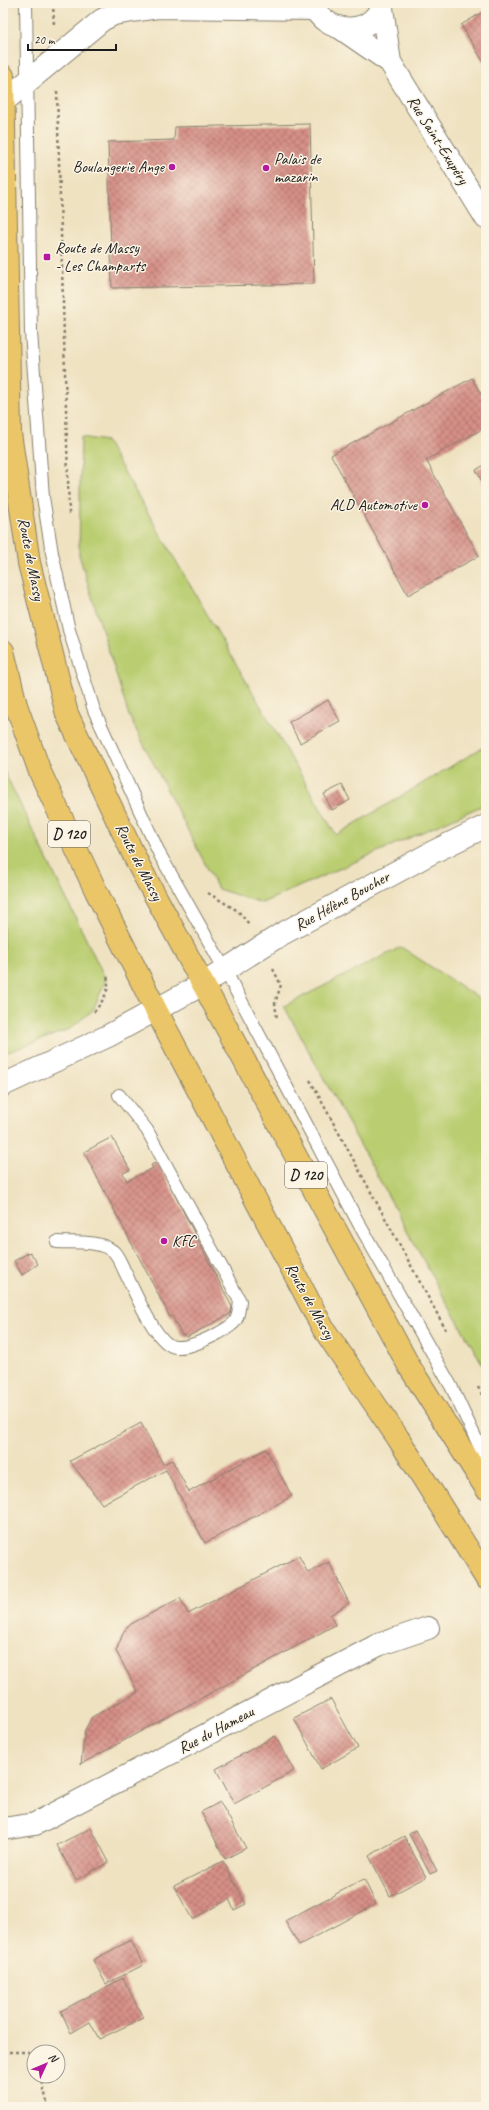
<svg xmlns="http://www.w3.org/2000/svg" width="489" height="2110" font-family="Caveat,sans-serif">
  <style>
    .grass { fill: #bacd71; stroke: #6b7446 }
    .building { fill: url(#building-cross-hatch) }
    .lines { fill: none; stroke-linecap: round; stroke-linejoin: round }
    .service-casing { stroke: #867f6e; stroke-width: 14 }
    .minor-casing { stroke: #867f6e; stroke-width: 24 }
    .primary-casing { stroke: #867f6e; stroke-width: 24 }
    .path { stroke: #867f6e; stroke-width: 2.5; stroke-dasharray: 3 3; stroke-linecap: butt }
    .service { stroke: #fff; stroke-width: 12 }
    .minor { stroke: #fff; stroke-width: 22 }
    .primary { stroke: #ebc669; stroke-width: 22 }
    .poi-dot { fill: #b5179e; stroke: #fcf5e5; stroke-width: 1.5 }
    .labels { text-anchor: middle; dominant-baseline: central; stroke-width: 3; stroke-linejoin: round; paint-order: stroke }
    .shield { fill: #fcf5e5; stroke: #5f5d58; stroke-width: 1 }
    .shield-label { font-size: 15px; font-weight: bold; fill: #1c1c1c }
    .street-label { font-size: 16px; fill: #1c1c1c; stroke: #fcf5e5 }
    .poi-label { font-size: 16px; fill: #1c1c1c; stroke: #fcf5e5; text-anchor: start }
  </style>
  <defs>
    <pattern id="building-cross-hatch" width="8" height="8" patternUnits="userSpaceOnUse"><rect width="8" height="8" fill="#d69087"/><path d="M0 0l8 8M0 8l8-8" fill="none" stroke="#ad756e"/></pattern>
  </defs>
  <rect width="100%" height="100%" fill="#fcf5e5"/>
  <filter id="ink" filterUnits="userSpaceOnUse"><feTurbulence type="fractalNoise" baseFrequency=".025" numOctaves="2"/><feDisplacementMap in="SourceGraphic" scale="8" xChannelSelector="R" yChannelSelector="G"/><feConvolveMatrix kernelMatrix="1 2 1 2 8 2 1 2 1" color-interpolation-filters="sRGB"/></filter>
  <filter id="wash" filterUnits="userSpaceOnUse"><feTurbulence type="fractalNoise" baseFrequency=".012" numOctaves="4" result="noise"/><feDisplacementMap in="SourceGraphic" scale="16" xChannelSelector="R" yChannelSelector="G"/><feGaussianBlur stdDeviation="0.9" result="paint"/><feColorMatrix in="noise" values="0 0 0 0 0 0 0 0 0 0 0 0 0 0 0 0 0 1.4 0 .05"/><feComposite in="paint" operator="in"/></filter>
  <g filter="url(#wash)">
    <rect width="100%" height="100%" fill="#efe2c1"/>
    <path class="grass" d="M81,437l25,4 230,394 149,-89 1,58 -224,99 -44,-14 -89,-173 -50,-161z
      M3,769l103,211 -13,30 -23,19 -67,25z
      M401,947l85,56v367l-38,-65 -164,-299z"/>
    <g id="blocks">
      <path class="building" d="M486,10v56l-25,-41z
        M310,124l4,160 -202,4 -4,-146 66,-2 1,-13z
        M472,378l14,25v24l-60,33 53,96 -71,39 -77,-140z
        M486,464v25l-10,-19z
        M328,700l12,21 -40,22 -11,-21z
        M342,785l8,15 -18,10 -8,-16z
        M112,1137l18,33 -7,3 4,8 26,-13 -2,-3 7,-3 74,145 -2,7 -43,23 -6,-3 -9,-18 -2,1 -86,-165z
        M30,1252l8,12 -16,11 -8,-14z
        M141,1423l22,41 9,-4 17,32 77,-43 26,47 -87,47 -39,-73 -64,34 -32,-43z
        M299,1556l9,17 21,-11 20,41 -19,12 5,10 -254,139 4,-34 7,-13 46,-25 -22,-41 8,-20 7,-7 49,-26 8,16z
        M331,1699l27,49 -37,21 -27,-51z
        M275,1736l19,35 -60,33 -18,-35z
        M220,1802l26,46 -21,11 -24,-47z
        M91,1828l18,34 -33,18 -19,-35z
        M416,1830l21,41 -7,3 -21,-40z
        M404,1836l22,41 -36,19 -21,-40z
        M223,1861l23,43 -12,6 -5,-11 -37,20 -18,-33z
        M364,1879l12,25 -77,41 -14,-24z
        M131,1940l12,25 -37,19 -13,-24z
        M123,1978l20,40 -44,21 -9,-17 -19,11 -10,-22z"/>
    </g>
  </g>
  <g filter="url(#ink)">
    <use href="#blocks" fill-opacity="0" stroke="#867f6e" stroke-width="1"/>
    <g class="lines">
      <g class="service-casing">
        <path id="service" d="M26,3l5,329 12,165 9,56 17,77 25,80 66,145 65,115 134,254 92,162 35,74
          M57,1242c18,1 41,-2 56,9 5,4 9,15 12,21 8,16 32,75 51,75 14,1 31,-8 43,-14 18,-10 19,-12 21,-32l-93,-171 -28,-35"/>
      </g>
      <g class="minor-casing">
        <path id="minor" d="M312,3c12,32 60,36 71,0
          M382,8l8,54 96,156
          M342,29l48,33
          M4,101l98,-81 12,-6 45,-7 155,2
          M3,1085l105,-49 95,-52 77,-49 153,-83 53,-26
          M3,1829l32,-5 343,-179 50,-17"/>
      </g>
      <g class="primary-casing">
        <path id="primary" d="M3,76l7,357 19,130 38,151 72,152 64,118 206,382 77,122
          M3,651l13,54 24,67 56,119 60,119 167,318 75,110 88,140"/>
      </g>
      <path class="path" d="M53,3l1,23
        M57,91l12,423
        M208,893l30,18 11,13
        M273,969l8,16 -6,18 2,16
        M94,1012c8,-10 17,-22 13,-36
        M310,1080l136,250
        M478,1387l8,16
        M3,2052h35
        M41,2076l7,31"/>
      <use href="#service" class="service"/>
      <use href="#minor" class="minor"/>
      <use href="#primary" class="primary"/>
    </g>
  </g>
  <g class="poi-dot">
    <circle cx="172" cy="167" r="4"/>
    <circle cx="266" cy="168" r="4"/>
    <rect x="43" y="253" width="8" height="8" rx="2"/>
    <circle cx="425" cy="505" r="4"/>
    <circle cx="164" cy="1241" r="4"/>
  </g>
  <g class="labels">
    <g class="shield">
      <rect x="48" y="821" width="42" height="26" rx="3"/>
      <rect x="285" y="1162" width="42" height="26" rx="3"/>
    </g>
    <g class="shield-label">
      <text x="69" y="834">D 120</text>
      <text x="306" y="1175">D 120</text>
    </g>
    <g class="street-label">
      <text transform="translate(438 140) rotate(58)">Rue Saint-Exupéry</text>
      <text transform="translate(31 559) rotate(79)">Route de Massy</text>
      <text transform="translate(139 862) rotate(63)">Route de Massy</text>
      <text transform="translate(342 901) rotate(-29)">Rue Hélène Boucher</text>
      <text transform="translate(310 1301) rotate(61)">Route de Massy</text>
      <text transform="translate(216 1730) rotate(-28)">Rue du Hameau</text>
    </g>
    <g class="poi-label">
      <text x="274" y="159">Palais de<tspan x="274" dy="18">mazarin</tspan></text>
      <text x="164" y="167" text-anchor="end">Boulangerie Ange</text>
      <text x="55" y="248">Route de Massy<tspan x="55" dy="18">- Les Champarts</tspan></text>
      <text x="417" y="505" text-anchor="end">ALD Automotive</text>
      <text x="172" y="1241">KFC</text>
    </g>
  </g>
  <rect width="489" height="2110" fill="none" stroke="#fcf5e5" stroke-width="16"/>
  <g transform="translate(46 2064) rotate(46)"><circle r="19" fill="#fcf5e5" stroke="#a29e95"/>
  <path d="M0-3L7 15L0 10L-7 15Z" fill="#b5179e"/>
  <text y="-6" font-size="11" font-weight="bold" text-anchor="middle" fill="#1c1c1c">N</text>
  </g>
  <path d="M28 44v6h88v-6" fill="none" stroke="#1c1c1c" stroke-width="2"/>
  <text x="34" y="44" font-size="12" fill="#1c1c1c" stroke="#fcf5e5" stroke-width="3" paint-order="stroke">20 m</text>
</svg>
